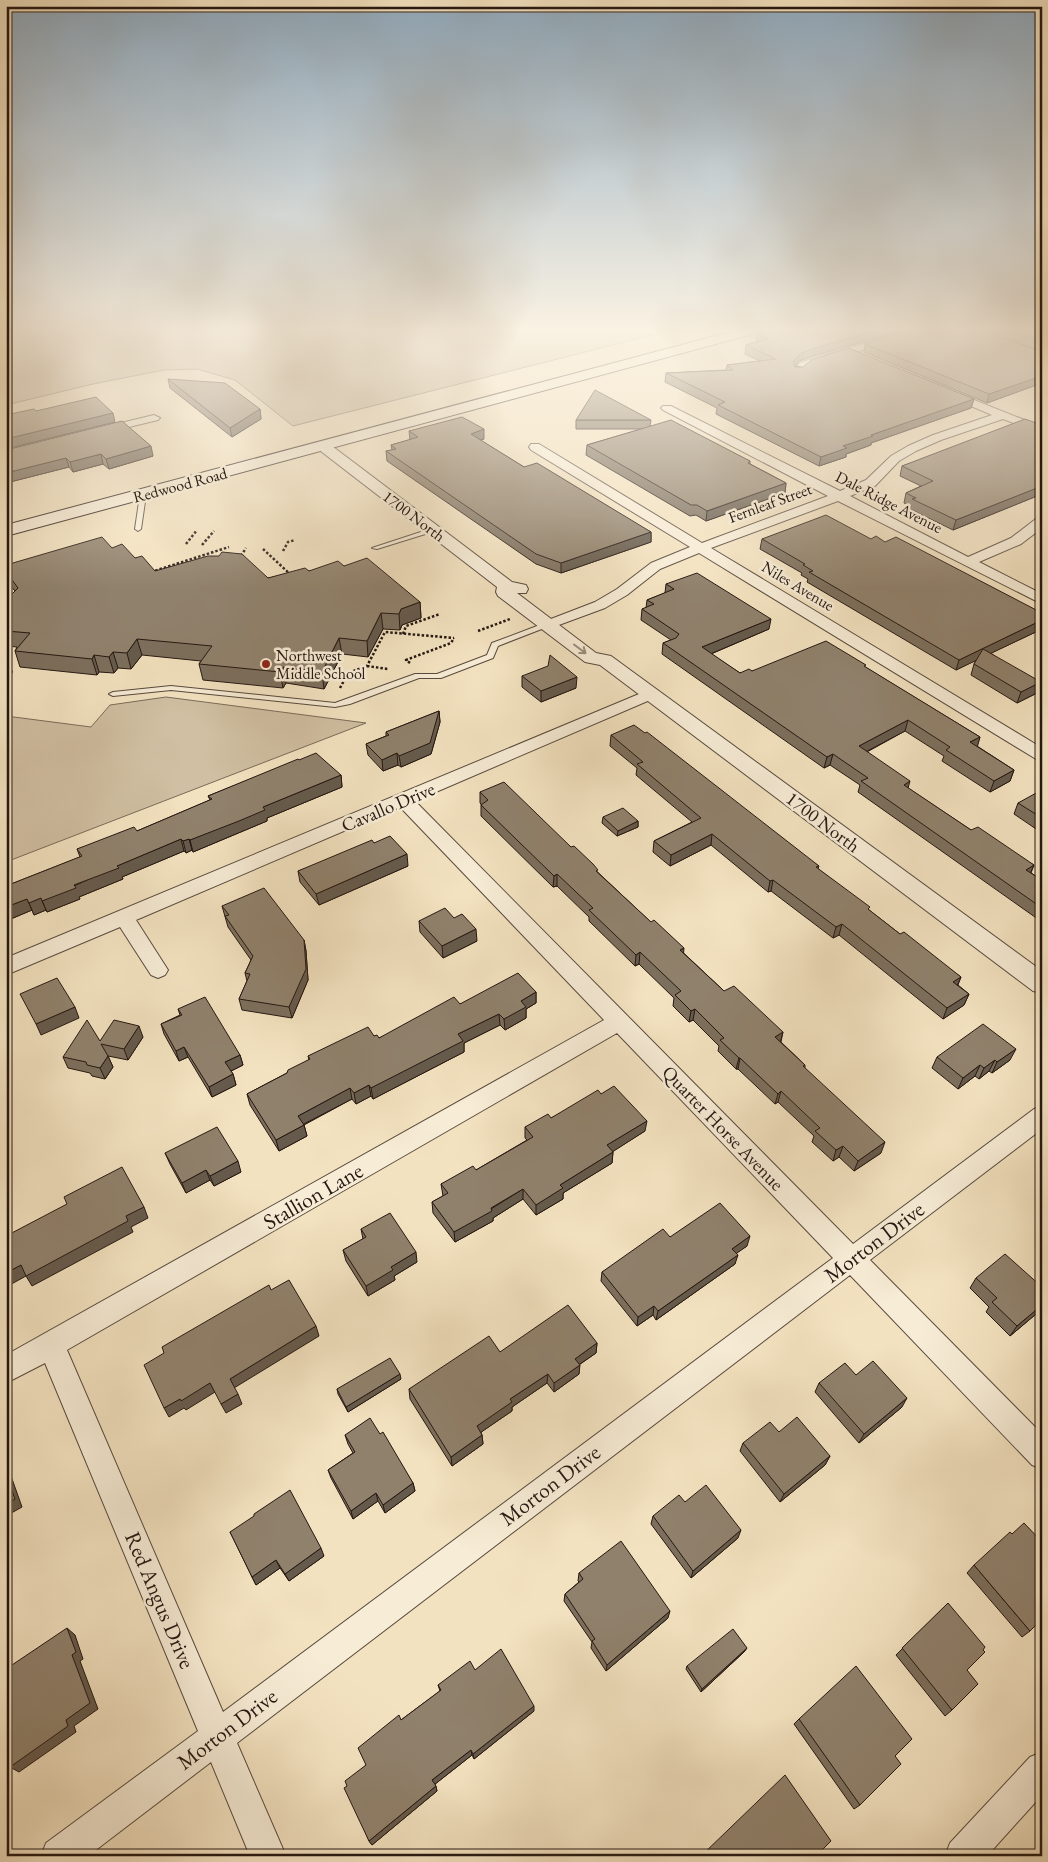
<svg xmlns="http://www.w3.org/2000/svg" width="1048" height="1862" font-family="'EB Garamond',serif">
  <style>
    .green { fill: #d0bfa2; stroke: #7a6b5a }
    .lines { fill: none; stroke-linecap: round; stroke-linejoin: round }
    .service-casing { stroke: #584a3d; stroke-width: 2 }
    .minor-casing { stroke: #584a3d; stroke-width: 2 }
    .tertiary-casing { stroke: #584a3d; stroke-width: 2 }
    .secondary-casing { stroke: #251711; stroke-width: 2 }
    .path { stroke: #251711; stroke-width: 2.5; stroke-dasharray: 2.5 2; stroke-linecap: butt }
    .service { fill: #f7ecd6; fill-rule: evenodd }
    .minor { fill: #f7ecd6; fill-rule: evenodd }
    .tertiary { fill: #f7ecd6; fill-rule: evenodd }
    .secondary { fill: #f7ecd6; fill-rule: evenodd }
    .wall { fill: #7c6f5d; stroke: #251711 }
    .shaded-wall { fill: #655a4c; stroke: #251711 }
    .building { fill: #90816c; stroke: #251711 }
    .oneway { stroke: #988c7d }
    .poi-dot { fill: #8f2418; stroke: #f7ecd6; stroke-width: 2 }
    .labels { text-anchor: middle; dominant-baseline: central; stroke-width: 5; stroke-linejoin: round; paint-order: stroke }
    .far-street-label { font-size: 16px; fill: #251711; stroke: #f7ecd6 }
    .far-poi-label { font-size: 16px; fill: #251711; stroke: #f7ecd6; text-anchor: start }
    .street-label { font-size: 19px; fill: #251711; stroke: #f7ecd6 }
    .near-street-label { font-size: 22px; fill: #251711; stroke: #f7ecd6 }
  </style>
  <rect width="100%" height="100%" fill="#f3e2c0"/>
  <filter id="stains"><feTurbulence type="fractalNoise" baseFrequency=".004" numOctaves="4"/><feColorMatrix values="0 0 0 0 .2 0 0 0 0 .09 0 0 0 0 .02 0 0 0 .5 -.17"/></filter>
  <radialGradient id="worn" r=".72"><stop offset=".6" stop-color="#630" stop-opacity="0"/><stop offset="1" stop-color="#630" stop-opacity=".3"/></radialGradient>
  <path class="green" d="M6,328h674l-387,98 -58,-46 -38,-11 -33,1 -71,14 -87,21z
    M166,697l200,26 -360,139v-146l85,11 19,-22z"/>
  <g class="lines">
    <g class="service-casing">
      <path id="service" d="M143,493l3,2 -5,34 -3,2 -3,-2 5,-34z
        M433,528l3,2 -1,1 -58,18 -5,-1z
        M545,623h3l4,2 -54,21 -5,12 -52,20h-22l-69,26 -15,3 -164,-17 -58,6 -4,-2 4,-2 58,-6 164,17 80,-29h22l50,-19 5,-12z"/>
    </g>
    <g class="minor-casing">
      <path id="minor" d="M918,328h15l-2,2 -109,32 -14,5 -6,7h-8l-1,-2 7,-9 14,-5z
        M949,390l93,37v7l-39,-15 -62,21 -25,11 -17,10 -24,25 -25,10 118,61 43,-19 26,-20 5,-1v11l-21,16 -42,18 63,32v10l-204,-103 -127,47 331,200v12l-6,-1 -337,-206 -39,16 -33,26 -22,13 -57,21 -5,-1 -2,-3 2,-3 52,-20 22,-13 34,-26 39,-16 -159,-97 -2,-3 2,-3h8l163,99 126,-47 -165,-86 -2,-2 2,-2h8l169,85 26,-11 25,-24 17,-10 25,-11 59,-20 -47,-20 -1,-2 1,-2z
        M154,415l6,3 -2,2 -58,14 -6,-3 2,-2z
        M651,689l6,2 2,3 -2,3 -242,104 438,443 181,-135 8,-3v23l-172,131 172,174v35l-10,-4 -182,-190 -613,468 49,113h-36l-39,-94 -123,94h-47l5,-13 152,-112 -153,-368 -39,20v-28l598,-335 -204,-213 -264,113 32,50 -3,5 -7,3 -7,-3 -31,-48 -114,48v-17zM617,1033l216,225 -610,454 -156,-362z
        M1042,1752v43l-55,61h-42l5,-13 80,-86z"/>
    </g>
    <g class="tertiary-casing">
      <path id="tertiary" d="M323,442l5,1 184,139 14,3 2,4 -2,4h-9l79,60 15,3 431,315v22l-9,-2 -433,-326 -15,-3 -87,-66 -2,-4 1,-5 -179,-138 -2,-3 2,-3z"/>
    </g>
    <g class="secondary-casing">
      <path id="secondary" d="M745,328h21l-2,3 -758,205v-11z"/>
    </g>
    <path class="path" d="M186,544l11,-14
      M202,545l12,-14
      M263,549l27,25
      M283,551l5,-9 7,-2
      M241,556l5,-8
      M151,572l78,-25
      M478,631l32,-12
      M403,634l3,-8 34,-12
      M410,663l-4,-3 45,-17 3,-5
      M367,666l21,3
      M6,671l7,1
      M340,688l8,-15 19,-7 18,-34 69,6"/>
    <use href="#service" class="service"/>
    <use href="#minor" class="minor"/>
    <use href="#tertiary" class="tertiary"/>
    <use href="#secondary" class="secondary"/>
  </g>
  <path class="wall" d="M783,328h129l-99,28 -14,5 -4,5 179,33 -3,9 -100,35v2l-25,9v3l-27,9 -103,-52 1,-6 -52,-26 1,-9 60,-3 1,-5 33,-4 -15,-7 1,-9 10,-3 1,-8z
    M919,328h123v24l-46,-16 46,16v31l-55,20 -123,-51 1,-8z
    M168,379l92,30 1,10 -29,18 -62,-49z
    M1042,413v81l-89,36 -43,-21 1,-3 -7,-3 2,-10 15,-7 -21,-10 2,-10 135,-43 3,-9z
    M576,420h75l-1,6 100,35v3l36,19 -1,10 -79,28 -10,-6 -6,1 -104,-61 1,-10 55,-16h-66z
    M409,431l75,8 -4,1 44,27 127,65v10l-90,31 -25,-9 -149,-103 -1,-10 6,-1 -1,-5 19,-5z
    M6,450l147,6 -44,13 -6,-5 -30,8 -4,-5 -63,16z
    M762,539l280,90 -51,24 46,40 -20,10 -46,-28 3,-11 2,-4 -20,10 -149,-88 1,-3 -7,-4 1,-2 -42,-24z
    M112,548l23,10 20,13 113,7 41,-7 35,-5 76,36 1,16 -19,7 -2,5 -17,-1 -15,28 -26,-3 -18,35 -38,-6 -3,5 -80,-8 -4,-16 2,-3 -59,-6 -11,14 -13,-1 -4,5 -15,-1 -2,3 -77,-8 -5,-16 2,-4 -11,-1v-46l9,-9 -8,-9 -1,-3v-14z
    M666,584l103,45 -58,25 29,19 12,-2 113,-4 115,70 -3,9 37,24 -4,11 -20,11 -48,-31 2,-5 -39,-25 -38,21 41,36 63,42 63,35 -3,8 11,7v42l-184,-130 2,-7 -30,-20 -6,3 -162,-114 1,-11 8,-3 -30,-20 1,-11 4,-1 1,-8 18,-7z
    M522,676l54,12 -35,14 -19,-15z
    M439,711l1,11 -9,32 -30,13 -3,-2 -15,6 -15,-16 -2,-11 20,-8v-4z
    M611,735l208,131 -1,3 51,41 31,24 61,43 -3,8 11,9 -5,11 -21,14 -104,-84 -6,3 -62,-47 -3,1 -57,-47 -41,21 -17,-14 1,-11 38,-19 -56,-47 1,-7 -27,-22z
    M299,760l42,15 1,12 -75,31v3l-74,31 -1,-2 -6,3 -2,-2 -62,26 1,2 -44,18 1,2 -33,13 -1,-2 -12,5 -2,-5 -26,11v-35l74,-29 -3,-8 60,-18 73,-31 -2,-4z
    M480,792l91,55 153,144 59,41 -2,10 24,23v3l76,85 -27,18 -15,-14 -6,4 -21,-19 2,-6 -36,-34 -3,2 -37,-35h-2l-18,-18 1,-5 -26,-26 -4,2 -16,-16 1,-8 -35,-34 -4,2 -46,-45v-4l-32,-31 -4,1 -72,-71v-12l-1,-1z
    M1042,795v38l-28,-19 4,-11z
    M603,817l35,4v6l-21,9 -15,-13z
    M374,843l34,23 -89,39 -19,-23 -2,-11z
    M222,906l82,34 2,11 2,29 -16,38 -50,-8 -3,-11 8,-18 -2,-8 6,-13 -23,-33z
    M454,918l23,23 -34,17 -23,-26 -1,-11z
    M536,992v11l-10,6v9l-21,12 -5,-5 -36,18v9l-91,47 -2,-3 -15,8 -4,-5 -48,26 3,11 -28,15 -29,-46 -3,-11 40,-21 22,-13 -1,-4 66,-20 5,2 81,-34z
    M178,1009l62,46 3,10 -12,6 2,3 3,11 -24,12 -24,-40 -9,4 -15,-27 -3,-10 19,-9z
    M143,1037l-15,23 -20,-4 5,11 -8,12 -13,-3 -2,-3 -22,-5 -5,-11 37,-16z
    M937,1057l73,3 -18,13 -3,-2 -10,8 -4,-3 -17,13 -26,-21z
    M601,1094l44,37 -32,20 -1,12 -49,30v6l-27,16 -13,-16 -30,19v3l-38,21 -22,-29 -1,-11 11,-6 -2,-12 35,-14 51,-30 -2,-2v-11l26,-9z
    M165,1153l76,19 -27,14 -4,-6 -24,13 -16,-29z
    M361,1229l56,33 -23,14 1,4 -27,16 -22,-35 -3,-11 20,-11z
    M670,1237l77,9 -11,7 -1,11 -79,56 -3,-5 -16,11 -36,-45 1,-9z
    M976,1278l66,31 -32,27 -24,-24 3,-5 -19,-19z
    M597,1343l-1,10 -17,12v9l-25,18 -7,-9 -35,24v4l-31,21 1,3 1,9 -31,22 -42,-67 -1,-10 91,-37z
    M856,1375l46,32 -43,36 -44,-51 4,-9z
    M401,1379l-53,33 -10,-18 -1,-5z
    M779,1432l51,24 -5,9 -45,37 -40,-51 3,-8z
    M380,1434l33,49 2,8 -30,22 -7,-12 -25,18 -22,-41 -3,-8 25,-17 -5,-9 -3,-9z
    M685,1502l53,36 -47,40 -40,-54 2,-8z
    M230,1532l94,24 -35,25 -9,-13 -24,17z
    M974,1565l56,66 -8,6 -55,-64z
    M579,1573l89,45 -62,53 -15,-23 1,-6 -28,-41 1,-7 14,-12 -1,-1z
    M948,1603l19,67 -15,40 -7,6 -49,-61z
    M745,1651l-44,41 -15,-23 1,-3z
    M475,1670l59,41 -60,48 -2,-4 -37,29 2,7 -65,54 -3,-4 -22,-55 19,-21 35,-45 39,-29 -2,-6z
    M799,1719l96,37 -35,49 -6,4 -60,-85z"/>
  <path class="shaded-wall" d="M885,328h27l-99,28 -14,5 -7,10 1,-9 8,-9 14,-5z
    M1042,376v7l-55,20 2,-9z
    M974,399l-3,9 -100,35v2l-25,9v3l-27,9 2,-9 22,-11 28,-11z
    M260,409l1,10 -29,18 -2,-9z
    M113,413l2,9 -109,27v-10z
    M484,429v10l-13,4v-9z
    M151,446l2,10 -44,13 -3,-10z
    M101,454l2,10 -30,8 -3,-10z
    M66,458l3,9 -63,16v-10z
    M786,483l-1,10 -79,28 1,-10z
    M1042,486v8l-89,36 3,-10z
    M651,532v10l-90,31v-10z
    M420,602l1,16 -19,7 -2,5 -1,-16 2,-5z
    M381,613l2,16 -15,28 -1,-16z
    M771,619l-2,10 -68,29 1,-11z
    M1042,620v9l-86,41 3,-10z
    M339,638l3,16 -18,35 -2,-17z
    M137,639l5,16 -11,14 -4,-16z
    M113,652l5,16 -4,5 -5,-16z
    M94,655l5,17 -2,3 -5,-16z
    M283,667l3,16 -3,5 -3,-16z
    M577,677l-1,11 -35,14v-11z
    M1041,682l-4,11 -20,10 4,-11z
    M439,711l1,11 -9,32 -30,13 -2,-11z
    M908,720l-3,11 -49,26 3,-11z
    M980,737l-3,11 -7,-6z
    M397,753l1,12 -15,6 -1,-11z
    M833,754l-3,11 -6,3 3,-11z
    M1014,770l-4,11 -20,11 4,-11z
    M341,775l1,12 -75,31v3l-74,31 -3,-12 73,-33z
    M910,781l-3,11 -3,-7z
    M638,821v6l-21,9 1,-5z
    M712,834l-1,11 -41,21 1,-11z
    M181,839l3,12 -62,26 1,2 -44,18 1,2 -33,13 -5,-11 75,-35z
    M189,839l3,11 -6,3 -3,-12z
    M407,854l1,12 -89,39 -3,-11z
    M1034,865l-5,11 -3,-6z
    M557,874v12l-4,1 1,-11z
    M773,880l-2,11 -3,1 2,-11z
    M41,898l5,12 -12,5 -5,-12z
    M27,899l5,11 -26,11v-14z
    M842,924l-3,11 -6,3 3,-11z
    M476,929l1,12 -34,17 -1,-12z
    M304,940l2,11 2,29 -16,38 -3,-11z
    M684,948l-1,11 -3,-9z
    M640,952l-1,12 -4,2 1,-11z
    M961,977l-5,11 -3,-6z
    M536,992v11l-10,6v9l-21,12 -1,-11 17,-18z
    M969,994l-5,11 -21,14 4,-11z
    M75,1007l4,11 -38,17 -5,-11z
    M695,1009l-2,11 -4,2 2,-11z
    M499,1014l1,11 -36,18v9l-91,47 -2,-11 87,-54z
    M139,1026l4,11 -15,23 -4,-11z
    M783,1032l-3,11 -5,-6z
    M184,1047l4,10 -9,4 -3,-10z
    M1016,1049l-6,11 -18,13 5,-11z
    M240,1055l3,10 -14,7 -4,-10z
    M108,1056l5,11 -8,12 -5,-11z
    M739,1058h1l-2,11h-2z
    M995,1060l-6,11 -10,8 5,-11z
    M980,1065l-5,11 -17,13 5,-11z
    M233,1074l3,11 -24,12 -3,-10z
    M369,1085l2,11 -15,8 -2,-11z
    M350,1088l2,11 -52,27 -2,-10z
    M781,1091l-3,11 -3,2 3,-10z
    M647,1121l-2,10 -39,25 1,-11z
    M304,1125l3,11 -28,15 -3,-11z
    M885,1142l-4,11 -27,18 4,-10z
    M843,1146l-4,11 -6,4 3,-11z
    M613,1152l-1,11 -49,30v6l-27,16v-10l24,-20z
    M238,1161l3,11 -27,14 -4,-10z
    M206,1170l4,10 -24,13 -4,-10z
    M523,1189v10l-30,19v3l-38,21 -1,-10z
    M144,1207l4,11 -17,9 2,5 -101,54 -6,-10 -20,11v-14l15,-8z
    M750,1236l-3,10 -17,12 2,-9z
    M416,1252l1,10 -23,14 1,4 -27,16 -2,-10 25,-19z
    M738,1255l-3,9 -79,56 2,-9z
    M1042,1305v4l-32,27 7,-10z
    M654,1306l-1,9 -16,11 1,-9z
    M316,1326l3,10 -85,52 -4,-9z
    M597,1343l-1,10 -22,15 1,-9z
    M580,1365l-1,9 -25,18v-9z
    M400,1374l1,5 -53,33 -2,-5z
    M548,1374l-1,9 -35,24v4l-35,24v-9l33,-27z
    M210,1383l5,9 -29,18 -2,-2 -15,9 -5,-9 16,-9z
    M238,1394l4,10 -16,9 -5,-9z
    M907,1398l-5,9 -43,36 5,-9z
    M482,1435l1,9 -31,22 -1,-9z
    M830,1456l-5,9 -45,37 4,-8z
    M6,1462l16,45 -16,9z
    M413,1483l2,8 -30,22 -2,-8z
    M376,1493l2,8 -25,18 -2,-8z
    M741,1530l-3,8 -47,40 2,-7z
    M321,1548l3,8 -35,25 -4,-7z
    M276,1560l4,8 -24,17 -4,-8z
    M670,1611l-2,7 -62,53 1,-6z
    M67,1628l8,7 8,24 -3,2 18,48 -24,17 2,6 -57,40 -9,-5 56,-47 6,-65z
    M747,1648l-2,3 -44,41 1,-3z
    M534,1706v5l-60,48 -1,-5z
    M471,1750l1,5 -38,30 -2,-5z
    M436,1786l1,5 -65,54 -3,-4z"/>
  <path class="building" d="M783,328h102l-70,20 -14,5 -8,9 2,5h8l8,-7 38,-12 125,51 -103,36 2,1 -30,10 4,2 -26,9 -103,-52 7,-3 -59,-29 67,-3 -6,-5 49,-6 -30,-14 23,-6 -12,-5z
    M919,328h55l68,24v24l-53,18 -124,-50z
    M1000,328h42v14z
    M168,379l57,4 35,26 -30,19z
    M595,390l56,30h-75z
    M96,397l17,16 -107,26v-24l28,-6 2,2z
    M462,417l22,12 -13,5 53,33 13,-4 114,69 -90,31 -25,-9 -150,-103 10,-2 -5,-4 27,-8 -9,-6z
    M1025,419l17,6v61l-86,34 -44,-21 4,-1 -10,-5 27,-12 -31,-15z
    M671,420l79,41 -2,2 38,20 -79,28 -10,-6h-6l-104,-60z
    M122,421l29,25 -45,13 -5,-5 -31,8 -4,-4 -60,15v-23z
    M826,515l45,24 5,-3 9,6 11,-5 146,76v7l-83,40 -150,-88 4,-1 -10,-6 2,-1 -43,-25z
    M102,537l10,11 10,-4 13,14 7,-2 13,15 53,-15h11l3,-4 20,2 26,24 37,-10 4,3 29,-10 6,5 23,-8 53,44 -19,7 -2,5 -18,-1 -14,28 -28,-3 -17,34 -39,-5 -3,5 -81,-8 13,-18 -75,-7 -10,14 -14,-1 -4,5 -15,-2 -2,4 -77,-8 15,-18 -24,-2v-31l12,-12 -12,-16v-7z
    M697,573l74,46 -69,28 38,26 9,-4 3,2 74,-30 40,24 -2,1 116,71 -10,5 44,28 -20,11 -48,-31 4,-3 -42,-27 -49,26 51,35 -6,4 67,45 7,-3 56,38 -8,5 16,10v28l-181,-127 7,-3 -35,-24 -6,3 -164,-114 13,-5 3,-4 -37,-25 12,-5 -7,-4 27,-11 -8,-5z
    M983,649l58,33 -20,10 -47,-28z
    M550,655l27,22 -36,14 -19,-15 26,-10z
    M439,711l-9,32 -31,13 -2,-3 -15,7 -16,-16 23,-9 -3,-3z
    M634,725l11,8 2,-1 172,134 -3,1 54,40 -2,2 32,25 4,-2 57,45 -8,5 16,12 -22,14 -105,-84 -6,3 -63,-47 -3,1 -58,-47 -41,21 -17,-14 47,-23 -64,-54 6,-2 -32,-27z
    M316,753l25,22 -78,32 2,3 -26,11 -49,19 -1,-1 -6,2 -2,-2 -64,27 2,2 -45,17 2,3 -34,13 -1,-3 -12,5 -2,-4 -21,8v-21l76,-30 -5,-7 57,-22 3,4 75,-32 -4,-3 90,-37 1,1z
    M504,782l67,65 3,-1 19,18 5,6 -2,1 55,51 3,-2 30,28 -4,2 44,41 10,-5 49,46 -8,5 30,28 -2,1 82,76 -27,19 -15,-15 -7,4 -21,-19 5,-3 -39,-37 -3,3 -38,-36h-1l-19,-18 4,-2 -29,-29 -4,2 -16,-16 6,-4 -41,-39 -4,3 -47,-45 4,-2 -36,-34 -3,2 -73,-71 7,-5 -8,-8z
    M1038,792l4,3v23l-24,-15z
    M623,808l15,13 -20,10 -15,-14z
    M390,836l17,18 -91,40 -18,-23 74,-31 2,3z
    M264,888l40,52 2,29 -17,38 -50,-8 11,-25 -5,-1 8,-17 -28,-40 4,-1 -7,-9z
    M445,908l9,10 8,-4 14,15 -34,17 -23,-25z
    M518,973l18,19 -15,9 5,6 -22,12 -5,-5 -41,20 5,7 -92,47 -2,-3 -15,8 -4,-5 -52,28 6,9 -28,15 -29,-46 40,-21 1,-3 22,-11 -2,-3 60,-29 6,9 3,-1 2,3 75,-41 6,7z
    M57,978l18,29 -39,17 -16,-30z
    M205,997l35,58 -15,7 8,12 -24,13 -25,-40 -8,4 -15,-27 21,-9 -4,-6z
    M87,1020l13,21 14,-21 25,6 -15,23 -23,-5 7,12 -8,12 -13,-3 -1,-3 -23,-5z
    M983,1024l33,25 -19,13 -2,-2 -11,8 -4,-3 -17,13 -26,-21z
    M614,1086l33,35 -40,24 6,7 -53,33 3,3 -27,17 -13,-16 -32,19 1,3 -38,21 -22,-30 16,-9 -7,-9 32,-18 3,4 57,-33 -8,-10 23,-13 3,4 47,-28 3,4z
    M217,1127l21,34 -28,15 -4,-6 -24,13 -17,-30z
    M122,1167l22,40 -18,9 2,5 -102,55 -5,-11 -15,8v-37l61,-32 -3,-7z
    M720,1203l30,33 -18,13 6,6 -80,56 -4,-5 -16,11 -36,-45 61,-43 7,8z
    M390,1213l26,39 -25,15 2,3 -27,16 -23,-36 23,-13 -5,-8z
    M1005,1254l37,33v18l-25,21 -25,-24 5,-4 -21,-20z
    M289,1280l27,46 -86,53 8,15 -17,10 -11,-21 -29,18 -1,-2 -16,9 -20,-43 20,-12 -2,-6 107,-62 2,5z
    M568,1305l29,38 -22,16 5,6 -26,18 -6,-9 -38,25 2,3 -35,24 5,9 -31,22 -42,-68 80,-53 11,16z
    M390,1358l10,16 -54,33 -9,-18z
    M873,1361l34,37 -43,36 -45,-51 26,-20 11,12z
    M797,1417l33,39 -46,38 -41,-51 27,-21 9,10z
    M370,1418l10,16 3,-2 30,51 -30,22 -7,-12 -25,18 -23,-41 27,-18 -10,-17z
    M6,1475l9,24 -9,5z
    M706,1485l35,45 -48,41 -40,-55 26,-21 6,7z
    M290,1490l31,58 -36,26 -9,-14 -24,17 -22,-45 24,-16v-2z
    M1024,1523l18,19v77l-12,12 -56,-66 36,-33 2,2z
    M621,1541l49,70 -63,54 -15,-24 3,-2 -30,-45 18,-15 -4,-6z
    M948,1603l37,44 -2,3 2,2 -18,18 11,14 -26,26 -50,-62z
    M67,1628l9,24 -4,3 18,48 -24,17 2,6 -58,41 -4,-12v-86z
    M733,1629l14,19 -45,41 -15,-23z
    M501,1649l33,57 -61,48 -2,-4 -39,30 4,6 -67,55 -25,-53 3,-2 -2,-5 21,-16 -8,-17 41,-33 2,5 40,-30 -3,-5 32,-24 5,9z
    M856,1666l56,73 -17,17 6,8 -41,41 -61,-86z
    M785,1775l46,66 -15,15h-2v-1l-2,1h-111z"/>
  <defs><path id="oneway-shaft" d="M-6 0H5M1.5-3L5.5 0L1.5 3" fill="none" stroke-width="1.6" stroke-linecap="round" stroke-linejoin="round" transform="scale(1.25)"/></defs>
  <use class="oneway" href="#oneway-shaft" transform="translate(580 649) rotate(37)"/>
  <linearGradient id="sky" x2="0" y2="1"><stop stop-color="#90abc0"/><stop offset="0.56" stop-color="#faf2e3"/><stop offset="1" stop-color="#faf2e3" stop-opacity="0"/></linearGradient>
  <rect width="1048" height="588" fill="url(#sky)"/>
  <circle class="poi-dot" cx="266" cy="664" r="5"/>
  <g class="labels">
    <g class="far-street-label">
      <text transform="translate(180 485) rotate(-15)">Redwood Road</text>
      <text transform="translate(889 502) rotate(27)">Dale Ridge Avenue</text>
      <text transform="translate(770 503) rotate(-20)">Fernleaf Street</text>
      <text transform="translate(414 516) rotate(37)">1700 North</text>
      <text transform="translate(798 586) rotate(31)">Niles Avenue</text>
    </g>
    <g class="far-poi-label">
      <text x="276" y="655">Northwest<tspan x="276" dy="18">Middle School</tspan></text>
    </g>
    <g class="street-label">
      <text transform="translate(388 807) rotate(-23)">Cavallo Drive</text>
      <text transform="translate(823 822) rotate(37)">1700 North</text>
      <text transform="translate(723 1128) rotate(46)">Quarter Horse Avenue</text>
    </g>
    <g class="near-street-label">
      <text transform="translate(313 1196) rotate(-30)">Stallion Lane</text>
      <text transform="translate(874 1242) rotate(-37)">Morton Drive</text>
      <text transform="translate(550 1485) rotate(-37)">Morton Drive</text>
      <text transform="translate(160 1600) rotate(67)">Red Angus Drive</text>
      <text transform="translate(227 1729) rotate(-37)">Morton Drive</text>
    </g>
  </g>
  <rect width="1048" height="1862" fill="none" stroke="#f3e2c0" stroke-width="25"/>
  <rect x="8" y="8" width="1033" height="1847" fill="none" stroke="#251711" stroke-width="2.5"/>
  <rect x="12" y="12" width="1023" height="1837" fill="none" stroke="#251711"/>
  <rect width="100%" height="100%" filter="url(#stains)"/>
  <rect width="100%" height="100%" fill="url(#worn)"/>
</svg>
